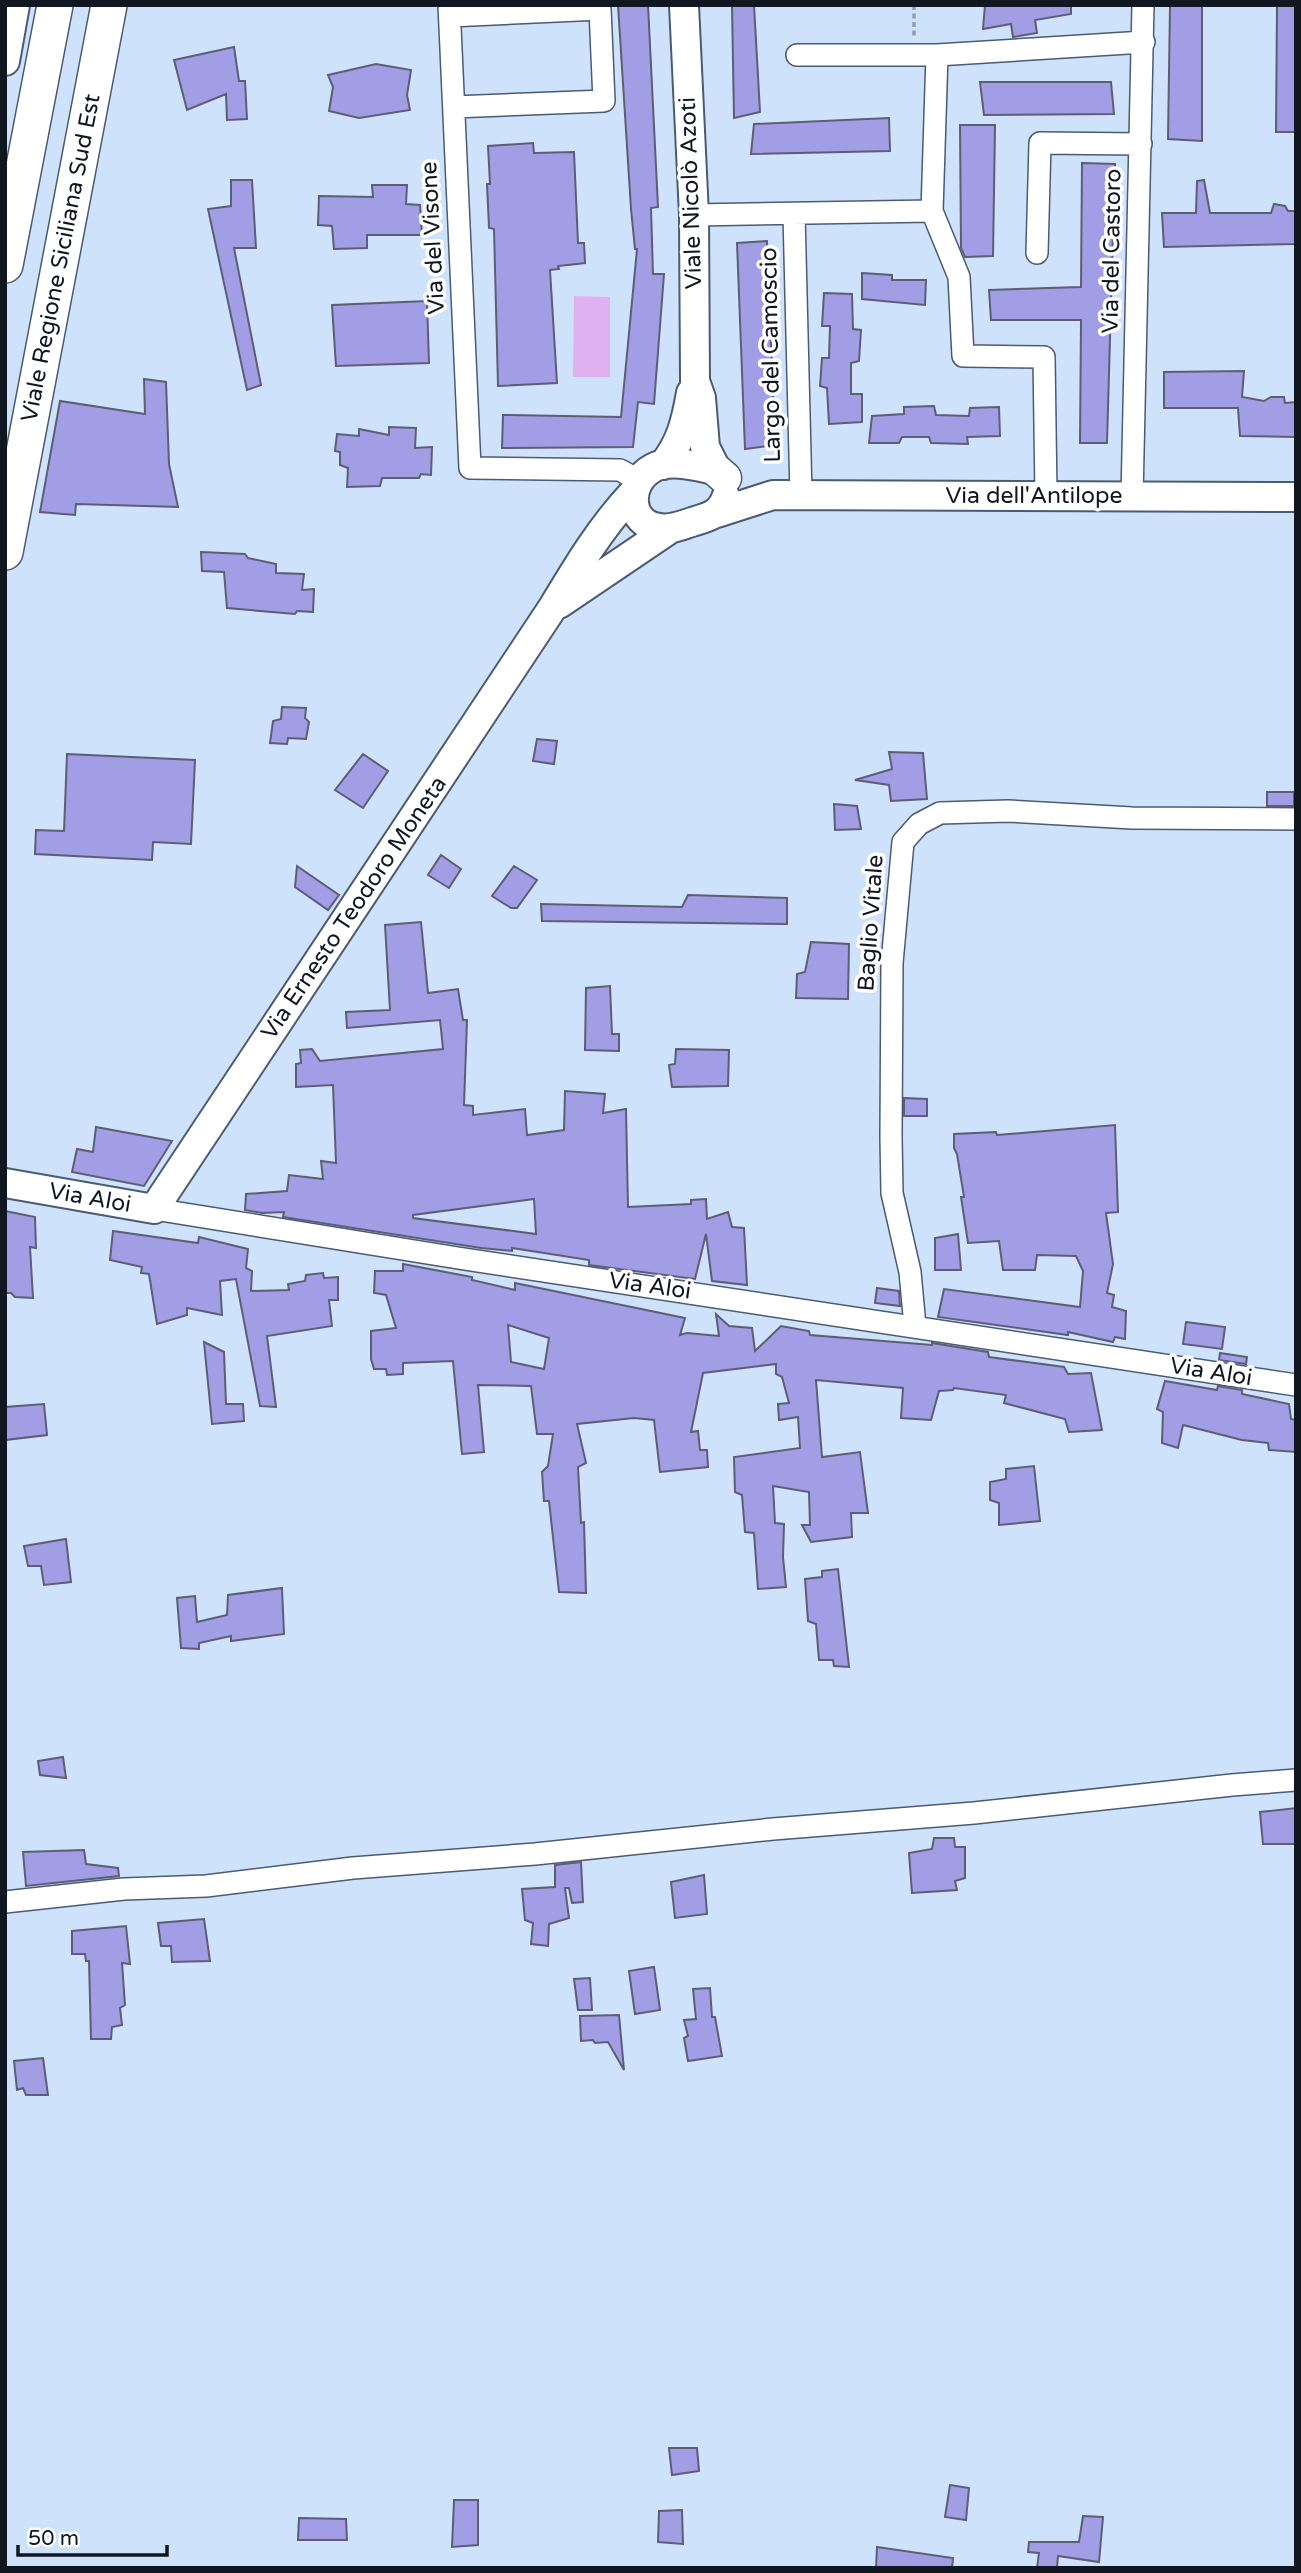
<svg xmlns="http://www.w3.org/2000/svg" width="1301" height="2573" font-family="'Varela Round',sans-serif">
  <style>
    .green { fill: #dfb1f1 }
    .building { fill: #a29ee5; stroke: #5d5d76; stroke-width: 2; fill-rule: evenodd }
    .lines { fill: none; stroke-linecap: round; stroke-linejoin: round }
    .minor-casing { stroke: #4b5b70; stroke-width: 24 }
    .tertiary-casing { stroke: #4b5b70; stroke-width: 32 }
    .secondary-casing { stroke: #4b5b70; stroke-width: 35 }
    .primary-casing { stroke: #4b5b70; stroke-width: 38 }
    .path { stroke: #8f9eb1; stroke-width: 3.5; stroke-dasharray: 5 3.5; stroke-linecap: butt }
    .minor { stroke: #fff; stroke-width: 21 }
    .tertiary { stroke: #fff; stroke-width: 28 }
    .secondary { stroke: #fff; stroke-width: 32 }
    .primary { stroke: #fff; stroke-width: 35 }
    .labels { text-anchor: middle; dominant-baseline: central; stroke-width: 7; stroke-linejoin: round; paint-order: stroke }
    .street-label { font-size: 23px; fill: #101720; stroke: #fff }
  </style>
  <rect width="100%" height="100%" fill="#cfe2fb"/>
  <path class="green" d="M574,296l36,1v80h-37z"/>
  <path class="building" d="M618,5h30l10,202 -7,1 2,66h11l-10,130 -16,-2 -5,45 -131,1 1,-33 118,2 16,-168h-2l-4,-40z
    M732,5h22l6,107 -26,6z
    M985,5h86v9l-36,6 2,13 -24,4 -2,-13 -28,5z
    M1170,5h32v136l-34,-2z
    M1277,5h19v127h-20z
    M234,47l5,34h6l2,38 -20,1 -1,-26 -39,16 -13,-50z
    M376,64l35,6 -4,25 3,15 -51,8 -30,-7 4,-24 -5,-12z
    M980,82h131l3,32 -130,1z
    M889,118l1,33 -139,3 3,-30z
    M960,125h35l-2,131 -28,1 -4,-9z
    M533,143l1,10 40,-1 4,91h6l1,20 -27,3 1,3 -9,1 7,113 -59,3 -4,-157 -5,-1 -2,-44h3l-2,-38z
    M1082,163l33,1 -8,279h-27l1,-123h-90l-2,-30 92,-3z
    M231,180h21l4,68h-22l27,137 -14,5 -39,-181 23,-3z
    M1204,180l6,33h61l3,-9 11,2 3,5h8v33l-132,3 -2,-34h34l1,-32z
    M372,185h35l-1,19 14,1 2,30h-55v13l-33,1 -2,-23 -14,-1 1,-29 54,1z
    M767,241l8,204 -30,4 -8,-206z
    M862,273l30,2v5h34l-1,25 -63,-6z
    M824,293l28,1 1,35 8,1 -2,31 -8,2v31h11v28l-33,2 -2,-36 -7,-2 2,-28h7l1,-32h-8z
    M427,301l2,62 -93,3 -4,-61z
    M1244,371l-2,26 22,4 7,-4h13l1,6 11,-1v35l-56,-1 -2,-28h-74v-36z
    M144,379l22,3 3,82 9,43 -102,-3 -1,11 -35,-3 20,-111 85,13z
    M934,406l2,9 33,1 1,-8 29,-1 1,29 -33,1 1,7 -37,-1 -2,-6h-27l-3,6h-30l3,-27 32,-2v-7z
    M389,427l27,1 -1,20 17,-1 -1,28 -10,-1 -2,4h-37l-2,8 -33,1 1,-19 -8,-3v-13l-5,-1 2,-17 22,2v-7l30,6z
    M201,552l44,2 3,4 28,6v9l28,1 -2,16 12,-1 -1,23 -16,-1 -2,3 -68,-6 -3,-36 -22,-1z
    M282,707l24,1 -1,10 4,4 -3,17 -18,-1 -1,6 -17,-1 3,-22 8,-2z
    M537,739l20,2 -3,23 -21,-3z
    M889,752l34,1 4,46 -36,2 -2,-16 -34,-5 37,-11z
    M67,754l128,6 -4,84 -38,-2 -1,18 -117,-6 1,-24 28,1z
    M363,754l25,17 -25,37 -28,-18z
    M1267,792h27v14h-27z
    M834,804l23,2 4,23 -26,1z
    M441,855l20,14 -12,19 -21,-13z
    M297,866l42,29 -11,15 -33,-23z
    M514,866l23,14 -20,28h-6l-19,-12z
    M688,895l99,3v26l-245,-3 -1,-17 141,3z
    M421,922l7,71 30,-4 5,31h4l-3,85 9,1v9l52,-6 2,26 37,-5 1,-39 40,3 -2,19 23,-4 2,98 63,-3v-4l15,-1 1,20 21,-7 4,15 12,1 3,57 -35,-4 -6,-47 -11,45 -106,-14v-5l-77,-12v3l-31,-3 -198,-31 1,-5 -22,1 -17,-3 1,-16 41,-3 2,-16 34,4 -2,-18 15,2 -3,-78 -37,2v-23l5,-1 -1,-13 12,-1 8,12 123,-12 -3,-29 -93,8 -1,-16 44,-2 -5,-85zM534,1199l2,35 -123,-16v-3z
    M811,942l38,2 -1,55 -52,-1 1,-24 8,-2z
    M610,986l2,48h7v17l-34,-1 1,-62z
    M676,1049l53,1 -1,36 -56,1 -3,-22 6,-1z
    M904,1098l23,1v17h-23z
    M1115,1125l3,87 -12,1 7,51 -6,29 7,2 -2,12 14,4 -1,28 -10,-2 -2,5 -45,-10v3l-130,-18 6,-28 136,18 3,-36 -7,-15 -39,-1 -2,15h-32l-4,-29 -31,2 -7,-46h3l-7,-43 -3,-6v-14l42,-2 1,3z
    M96,1127l76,14 -28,45 -72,-14 5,-23 16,3z
    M5,1211l30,6 1,31 -6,-1 3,51 -18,-1 -4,-4h-6z
    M113,1231l85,12 1,-6 49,12 -2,19 6,3 -1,20 38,-1 -1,-6 17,-3 1,-6 17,-2 1,5 14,-1v23h-9l3,26 -65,10 9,71 -16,-1 -24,-127 -16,2 2,34 -35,-7v7l-30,9 -8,-50 -8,-1 1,-6 -32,-7z
    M958,1234l3,36h-26v-32z
    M403,1264l69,13v3l43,10v-7l170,35 -5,17 7,-2 32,3 -3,-22 13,12 23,2 3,23 26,-25 28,5 1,4 122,10v-2l56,9 1,5 75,10 4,7 23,-1 11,57 -33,2 -4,-13 -61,-16 2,-8 -52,-7 -1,2 -14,1 -8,29 -30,-2 2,-30 -87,-8 6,77 38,-5 8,61h-17l1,24 -41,5 -9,-17h8l-1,-33 -36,-6 2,37 9,1 -1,33 3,30 -28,2 -4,-56 -9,-1 -3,-37 -7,-3 -1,-35 66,-9 -2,-31 -19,3 -1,-16 11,-1 -7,-26 -6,-3v-10l-73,9 -12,59 7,-1 2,19h7l1,17 -48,5 -6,-52 -20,-2 -57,6 9,39 -8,4 3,56 3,-1 2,71 -27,-1 -10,-91h-5l-2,-29 6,-6 5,-32h-16l-6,-48 -53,-1 6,67 -22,2 -9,-93 -50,2v11l-16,1 -1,-6h-12l-3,-10v-28l25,-3 -10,-33 -12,-2 1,-22h28zM508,1325l41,13 -5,31 -33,-7z
    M877,1288l22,3 1,15 -25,-3z
    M1186,1322l39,5 -3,22 -39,-5z
    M204,1342l20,10 2,52h17l1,17 -32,3z
    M1220,1353l27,4 -1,7 -27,-4z
    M1165,1381l52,9 1,-4 24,4v4l47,10 2,15 5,1v32l-27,-2 -1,-7 -26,-3 -59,-15 -5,23 -16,-5 1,-31 -6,-3z
    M44,1404l3,31 -42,5v-33z
    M1034,1466l6,55 -41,4v-22l-9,-3v-18l16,-3v-10z
    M66,1539l5,43 -27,3 -3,-19h-13l-4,-20z
    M838,1569l11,98 -15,-1 -1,-6h-14l-3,-36 -8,-3 -3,-42 17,-2v-6z
    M282,1588l2,46 -53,7v-5l-32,7v6l-18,-1 -4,-50 18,-2 2,26 30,-7 1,-20z
    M63,1757l3,21 -26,-3 -2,-14z
    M1296,1808v36h-33l-3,-32z
    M934,1838h20l1,9h10v31l-10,3 2,9 -45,3 -3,-40 23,-4z
    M84,1850l2,14 32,4 1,8 -93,10 -3,-34z
    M581,1862l2,40 -11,1 -3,-15h-4l4,30 -20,6 -1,22 -17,-2 2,-21 -8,-3 -3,-31 33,-2v-22z
    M704,1875l3,39 -32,4 -4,-36z
    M204,1919l6,42 -38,1 -1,-16h-10l-3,-23z
    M126,1926l4,38 -8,-1 3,42 -5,3 2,17 -10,2 -1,12h-20l-2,-78h-3l-1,-7h-13v-23z
    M654,1967l6,43 -25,4 -6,-43z
    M590,1978l2,32h-14l-4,-31z
    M710,1988l2,29h3l7,39 -34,5 -4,-23 4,-2 -4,-16 12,-1 -3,-30z
    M619,2015l5,55 -16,-28 -13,1 -2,-3 -12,1 -1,-25z
    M43,2058l5,37h-22l-3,-7 -6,2 -3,-29z
    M669,2448h28l2,23 -27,4z
    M950,2485l19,3 -3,32 -21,-3z
    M454,2500h24v45l-26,2z
    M682,2510l1,34 -25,-2 1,-31z
    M1083,2516l20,1 -4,45 -41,-6 -1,12h-20l2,-15 -11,-1 1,-10h50z
    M299,2518l47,1 1,21h-49z
    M877,2547l76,11 -1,10h-76z"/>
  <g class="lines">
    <g class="minor-casing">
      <path id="minor" d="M449,5l21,463 150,2 18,10
        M450,16l150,-7 4,92 -150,6
        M797,55h140
        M794,214l7,281
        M694,215l238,-4
        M1037,253l3,-110 101,1
        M1046,496l-2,-139 -81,-1 -4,-79 -27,-66 5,-156 207,-13
        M1132,497l11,-492
        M154,1209l304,49 838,127
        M915,1326l-5,-54 -18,-79 -1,-56 1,-174 11,-121 16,-18 21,-11 68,-2 124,7 164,1
        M5,1902l119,-13 82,-3 147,-18 182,-14 238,-25 201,-16 258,-28 64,-5"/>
    </g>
    <g class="tertiary-casing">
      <path id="tertiary" d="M684,5l10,210 1,166 6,17 4,49 12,24
        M5,61l10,-56
        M663,465c18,-22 23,-44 28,-72
        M717,471c-17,-5 -48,-12 -64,-3 -28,15 -25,57 7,60 12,2 22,-3 32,-6 16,-5 28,-7 34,-24
        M717,513l56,-18 523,2
        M559,604l111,-75
        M5,1183l149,26 399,-602c24,-40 48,-80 80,-114"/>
    </g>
    <g class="secondary-casing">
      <path id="secondary" d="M717,471l8,7"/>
    </g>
    <g class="primary-casing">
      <path id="primary" d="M5,265l50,-260
        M5,552l104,-547"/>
    </g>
    <path class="path" d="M914,5v31"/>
    <use href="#minor" class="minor"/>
    <use href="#tertiary" class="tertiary"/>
    <use href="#secondary" class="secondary"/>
    <use href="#primary" class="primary"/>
  </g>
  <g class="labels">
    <g class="street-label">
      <text transform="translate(691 193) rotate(-92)">Viale Nicolò Azoti</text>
      <text transform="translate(433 238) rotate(-93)">Via del Visone</text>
      <text transform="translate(1112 251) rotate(-89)">Via del Castoro</text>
      <text transform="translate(61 258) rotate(-79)">Viale Regione Siciliana Sud Est</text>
      <text transform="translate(771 355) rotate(-91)">Largo del Camoscio</text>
      <text x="1034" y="496">Via dell'Antilope</text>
      <text transform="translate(354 908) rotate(-56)">Via Ernesto Teodoro Moneta</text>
      <text transform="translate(871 923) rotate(-86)">Baglio Vitale</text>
      <text transform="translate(90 1198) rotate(10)">Via Aloi</text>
      <text transform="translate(650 1286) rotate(8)">Via Aloi</text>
      <text transform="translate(1211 1372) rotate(9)">Via Aloi</text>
    </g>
  </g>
  <rect width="1301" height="2573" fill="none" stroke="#101720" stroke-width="14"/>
  <path d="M18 2545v10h149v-10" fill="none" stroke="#101720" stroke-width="3.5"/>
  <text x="28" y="2545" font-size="21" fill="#101720" stroke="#ffffff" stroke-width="5" paint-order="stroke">50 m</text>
</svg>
